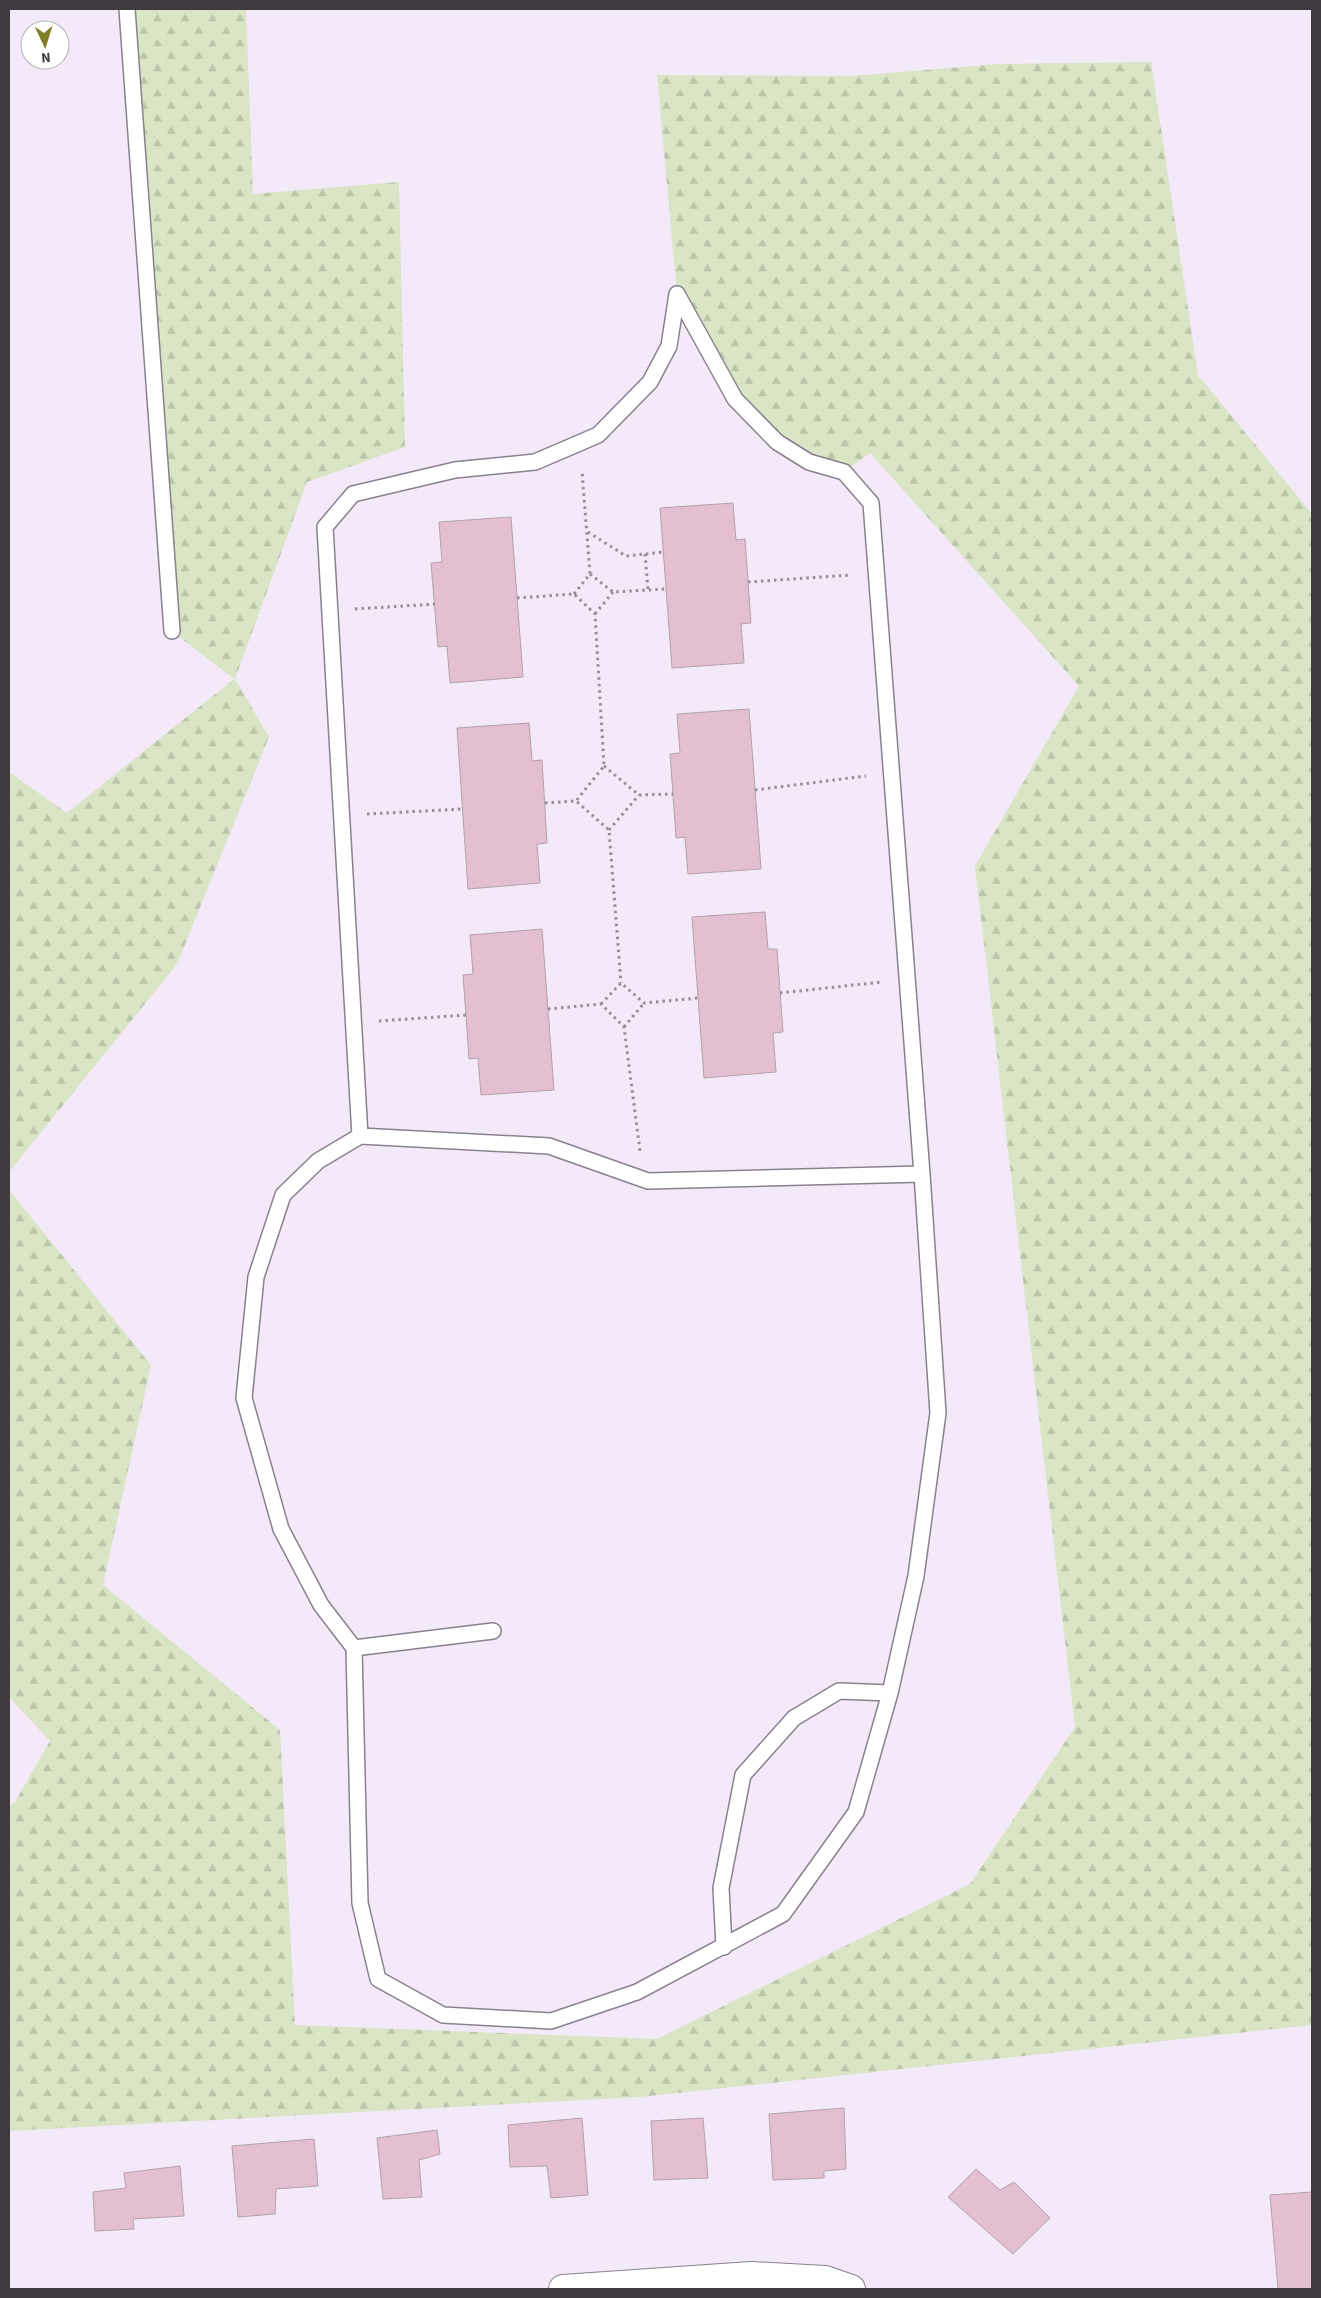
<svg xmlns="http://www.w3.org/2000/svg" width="1321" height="2298" font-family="'Source Sans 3',sans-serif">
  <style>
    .forest { fill: url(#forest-firs) }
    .building { fill: #e4bfd2; stroke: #b3a2aa }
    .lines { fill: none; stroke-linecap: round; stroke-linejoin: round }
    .lane-casing { stroke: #8a818f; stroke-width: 18 }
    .street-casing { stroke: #8a818f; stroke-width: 30 }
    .path { stroke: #958e98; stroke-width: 3; stroke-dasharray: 2.5 4; stroke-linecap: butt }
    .lane { stroke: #fff; stroke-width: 15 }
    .street { stroke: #fff; stroke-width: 28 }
  </style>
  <defs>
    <pattern id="forest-firs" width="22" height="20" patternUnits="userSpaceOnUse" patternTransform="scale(1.25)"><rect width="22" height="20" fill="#d9e5c5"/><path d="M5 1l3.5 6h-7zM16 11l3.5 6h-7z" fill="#bbc5aa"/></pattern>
  </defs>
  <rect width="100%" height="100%" fill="#f3e9f9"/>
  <path class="forest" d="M127,9h119l7,185 146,-12 6,265 -98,35 -72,197 34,58 -92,227 -168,208v-400l58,41 167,-134 -62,-48z
    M1151,62l47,313 114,139v1511l-672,72 -631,34v-325l6,-4 35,-61 -41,-44v-507l142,175 -48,220 177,145 15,295 362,14 313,-155 105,-157 -100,-861 104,-180 -209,-233 -26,19 -35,-10 -74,-63 -58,-105 -20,-219 195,1 147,-12z"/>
  <path class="building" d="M733,503l3,37 9,-1 6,84 -10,1 3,39 -72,5 -12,-160z
    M511,517l12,160 -73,6 -3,-37 -9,1 -7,-84 11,-1 -3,-40z
    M749,709l12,160 -73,5 -3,-37 -9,1 -3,-44 -3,-40 10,-1 -3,-39z
    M529,723l3,38 10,-1 5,83 -10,1 3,39 -72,6 -11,-161z
    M765,912l3,37h9l6,83 -10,1 3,39 -72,6 -12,-161z
    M542,929l12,161 -73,5 -3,-37 -9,1 -3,-44 -3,-40 10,-1 -3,-39z
    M844,2108l2,61 -22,2v7l-51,2 -4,-66z
    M582,2118l6,77 -37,3 -4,-32 -37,1 -2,-42z
    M703,2118l5,60 -54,2 -3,-59z
    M437,2130l3,24 -21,6 3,37 -39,2 -6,-61z
    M314,2139l4,47 -42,3 -1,25 -37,3 -6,-71z
    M180,2166l4,50 -51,3 1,10 -39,2 -2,-39 33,-4 -2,-15z
    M976,2169l24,21 14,-8 36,36 -37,36 -65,-57z
    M1312,2192v97h-34l-8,-94z"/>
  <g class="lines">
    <g class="lane-casing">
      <path id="lane" d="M127,9l45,622
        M677,294l58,105 42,43 32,20 35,10 27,31 51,671 16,239 -22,163 -26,117 -34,119 -73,102 -146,78 -86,29 -108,-6 -65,-36 -18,-76 -6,-255 -33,-43 -40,-76 -37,-131 12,-121 27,-82 35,-34 42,-25 189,10 99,35 274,-7
        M360,1136l-35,-609 28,-33 102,-24 80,-8 63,-27 52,-53 19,-36 8,-52
        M354,1648l139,-17
        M724,1947l-3,-59 22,-113 51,-57 45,-27 51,2"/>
    </g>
    <g class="street-casing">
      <path id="street" d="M563,2289l188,-13 74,4 26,9"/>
    </g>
    <path class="path" d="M588,532l38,24 38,-4
      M645,554l3,36
      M590,574l23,18 53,-3
      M748,582l103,-7
      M574,594l16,-20 -8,-103
      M517,598l57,-4 21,20 9,152 -28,35
      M355,609l80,-5
      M595,614l18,-22
      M604,766l35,29 34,-1
      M755,790l111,-14
      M545,803l31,-2 33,29 12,153
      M367,814l95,-5
      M609,830l30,-35
      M780,993l102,-11
      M601,1004l20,-21 23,20 54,-5
      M548,1009l53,-5 23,23 16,124
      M379,1021l87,-6
      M624,1027l20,-24"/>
    <use href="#lane" class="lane"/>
    <use href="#street" class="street"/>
  </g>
  <rect width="1321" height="2298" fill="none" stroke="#3e3a40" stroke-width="20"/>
  <g transform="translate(45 45) rotate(176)"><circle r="24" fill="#ffffff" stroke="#b2b0b3"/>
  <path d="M0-4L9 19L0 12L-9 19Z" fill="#7f7e26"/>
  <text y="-8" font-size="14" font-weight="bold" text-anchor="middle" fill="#3e3a40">N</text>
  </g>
</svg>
